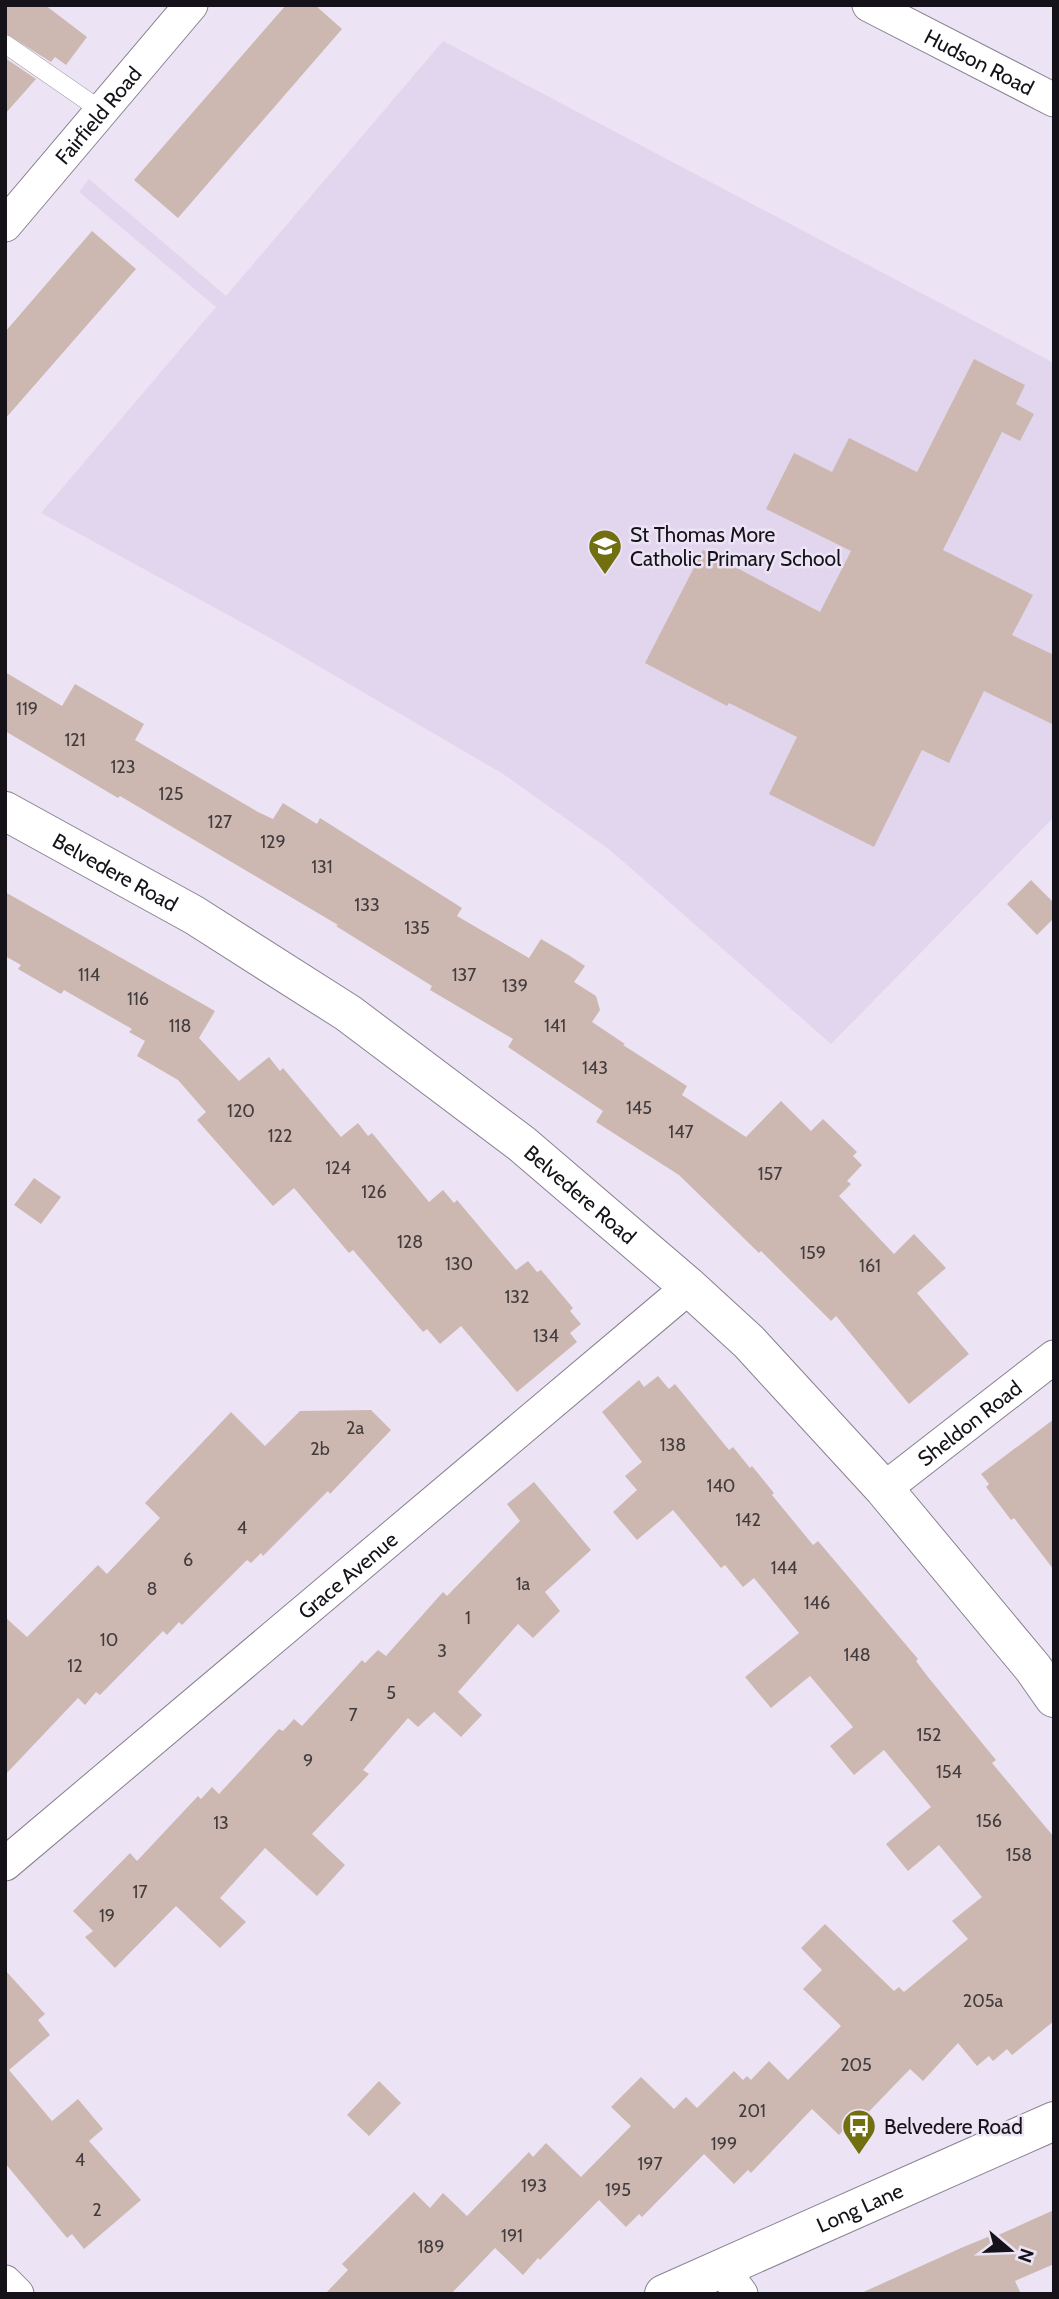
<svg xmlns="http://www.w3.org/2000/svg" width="1059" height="2299" font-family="Cabin,sans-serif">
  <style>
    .built { fill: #e2d6ef }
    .building { fill: #ccb8b0 }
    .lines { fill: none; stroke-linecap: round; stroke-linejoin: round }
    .service-casing { stroke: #898191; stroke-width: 19 }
    .minor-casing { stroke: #898191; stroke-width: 35 }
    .tertiary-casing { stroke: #898191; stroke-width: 40 }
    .service { stroke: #fff; stroke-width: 18 }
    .minor { stroke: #fff; stroke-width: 33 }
    .tertiary { stroke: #fff; stroke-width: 38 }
    .labels { text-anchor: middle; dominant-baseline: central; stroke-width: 5; stroke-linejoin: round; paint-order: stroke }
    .number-label { font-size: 18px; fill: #433c3f }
    .street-label { font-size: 21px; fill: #151319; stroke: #ece4f5 }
    .poi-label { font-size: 21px; fill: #151319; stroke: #ece4f5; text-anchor: start }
  </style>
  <rect width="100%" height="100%" fill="#ece4f5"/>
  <path class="built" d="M443,41l611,322v454l-223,227 -221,-194 -107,-76 -231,-135 -231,-126 175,-206 -137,-115 10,-13 137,117z"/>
  <path class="building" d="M5,5h40l42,32 -21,28 -11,-8 -4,5 -46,-29z
    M286,5h29l27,24 -164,189 -44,-38z
    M5,58l31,21 -31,35z
    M92,231l44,38 -131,150v-87z
    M974,359l51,26 -9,19 18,10 -14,27 -18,-9 -59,118 90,45 -21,40 42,20v70l-70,-34 -35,72 -27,-13 -48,97 -105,-53 28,-57 -68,-34 -2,3 -82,-43 58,-113 117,62 31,-61 -85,-42 28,-56 38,19 17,-34 68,34z
    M5,672l57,34 13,-22 69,40 -9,16 123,72 15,7 10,-16 34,21 3,-6 142,90 -5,8 72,42 12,-19 29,17 15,10 -11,16 22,14 4,14 -8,12 33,22 -2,1 64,41 -5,9 64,42 35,-36 30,30 12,-12 34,33 -4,4 9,9 -15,16 4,3 -12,12 55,58 20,-20 32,34 -29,25 52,61 -60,50 -73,-88 -5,5 -70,-70 -2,2 -80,-78 -83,-53 7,-11 -95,-64 5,-8 -83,-49 2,-4 -96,-60 2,-1 -218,-129 -2,2 -113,-67z
    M1031,880l23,23v15l-17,17 -30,-31z
    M5,892l210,119 -16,27 40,43 30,-24 11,14 3,-3 58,69 17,-14 10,13 4,-3 57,69 14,-12 11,13 3,-3 59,70 12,-9 9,11 4,-2 32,38 -3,3 11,13 -11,9 7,9 -60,50 -56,-66 -21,18 -13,-15 -4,3 -70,-82 -4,3 -55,-65 -21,18 -76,-86 9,-8 -28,-32 -41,-24 8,-15 -16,-9 3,-3 -68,-39 -3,4 -43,-25 3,-4 -16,-9z
    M34,1178l27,19 -20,27 -27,-19z
    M658,1376l11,13 6,-5 54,66 4,-3 17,21 2,-2 22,27 -2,2 41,50 5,-4 100,118 -2,2 12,16 68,83 -4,3 62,74v184l-42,34 -5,-6 -14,12 -4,-5 -12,10 -19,-23 -35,38 -13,-12 -55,57 -4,-4 -12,13 -27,-26 -61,64 -3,-3 -14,14 -30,-30 -62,63 -3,-3 -13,13 -27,-27 -59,60 -2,-2 -15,17 -28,-27 -44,46h-126l23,-24 -6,-6 72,-72 16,16 13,-15 24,23 62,-64 4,5 13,-14 35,34 50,-51 -20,-19 30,-30 33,32 12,-12 11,11 37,-37 9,9 4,-4 4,4 18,-19 19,19 53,-54 -38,-37 19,-19 -21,-22 24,-24 69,67 5,-4 5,5 64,-53 -16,-18 30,-24 -43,-52 -31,26 -22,-27 45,-37 -47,-57 -30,25 -24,-29 23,-19 -43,-51 -39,32 -26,-31 54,-44 -45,-55 -11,9 -18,-22 -4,3 -48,-58 -36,30 -24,-28 24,-22 -12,-14 17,-14 -40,-50 37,-32 5,7z
    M371,1410l20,20 -61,64 -2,-3 -65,65 -2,-3 -10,10 -4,-3 -65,65 -3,-3 -12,13 -4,-4 -63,64 -4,-3 -11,13 -7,-7 -73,77v-158l22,20 71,-72 9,9 53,-56 -15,-15 86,-91 34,34 35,-35z
    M1054,1419v151l-40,-52 -3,2 -25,-33 3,-3 -8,-10z
    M534,1482l57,68 -46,42 15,19 -27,27 -15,-14 -60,68 24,23 -21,22 -27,-25 -16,15 -10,-9 -45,52 6,4 -57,60 33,31 -28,31 -52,-48 -45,50 26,24 -26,26 -44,-42 -61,62 -30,-31 8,-6 -20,-20 57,-58 7,8 61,-65 3,3 11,-12 7,7 60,-65 4,2 11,-12 8,7 60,-66 3,3 13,-13 8,6 57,-64 4,4 73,-75 -13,-17z
    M5,1970l40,44 -7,6 12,15 -41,35 43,51 26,-22 25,30 -14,12 52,59 -57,49 -12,-15 -5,4 -62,-75z
    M379,2081l22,22 -32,33 -22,-21z
    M1054,2210v54l-39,17 6,13h-162l102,-46 34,-14 1,2z"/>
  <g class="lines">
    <g class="service-casing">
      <path id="service" d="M5,44l97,67"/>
    </g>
    <g class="minor-casing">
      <g id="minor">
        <path id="s1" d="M869,5l185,95"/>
        <path id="s2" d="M5,225l186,-220"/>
        <path id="s3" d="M884,1489l170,-132"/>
        <path id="s4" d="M5,1864l684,-577"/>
        <path d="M722,2268l19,26"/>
        <path d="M5,2282l12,12"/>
      </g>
    </g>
    <g class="tertiary-casing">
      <g id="tertiary">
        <path id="s5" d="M5,811l189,104 154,98 174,131 167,143 60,55 135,147 149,179 21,30"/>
        <path id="s6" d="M664,2294l390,-173"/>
      </g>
    </g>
    <use href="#service" class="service"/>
    <use href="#minor" class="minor"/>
    <use href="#tertiary" class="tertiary"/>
  </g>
  <defs>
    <g id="school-pin" transform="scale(1.75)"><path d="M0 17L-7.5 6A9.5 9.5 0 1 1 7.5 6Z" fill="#716f10" stroke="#ece4f5"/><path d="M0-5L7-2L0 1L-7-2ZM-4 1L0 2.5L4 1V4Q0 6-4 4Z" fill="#fff"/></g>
    <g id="bus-pin" transform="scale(1.75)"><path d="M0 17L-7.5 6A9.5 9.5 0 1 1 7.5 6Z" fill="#716f10" stroke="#ece4f5"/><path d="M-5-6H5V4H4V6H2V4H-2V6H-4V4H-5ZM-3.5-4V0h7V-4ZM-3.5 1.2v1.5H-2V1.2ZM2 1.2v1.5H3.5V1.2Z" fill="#fff"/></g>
  </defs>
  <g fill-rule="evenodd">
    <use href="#school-pin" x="605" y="546"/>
    <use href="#bus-pin" x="859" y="2126"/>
  </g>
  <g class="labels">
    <g class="number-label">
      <text x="27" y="709">119</text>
      <text x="75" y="740">121</text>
      <text x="123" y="767">123</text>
      <text x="171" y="794">125</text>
      <text x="220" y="822">127</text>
      <text x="273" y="842">129</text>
      <text x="322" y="867">131</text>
      <text x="367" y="905">133</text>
      <text x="417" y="928">135</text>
      <text x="89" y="975">114</text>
      <text x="464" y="975">137</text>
      <text x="515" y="986">139</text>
      <text x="138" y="999">116</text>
      <text x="180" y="1026">118</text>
      <text x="555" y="1026">141</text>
      <text x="595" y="1068">143</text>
      <text x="639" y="1108">145</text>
      <text x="241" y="1111">120</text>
      <text x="681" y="1132">147</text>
      <text x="280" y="1136">122</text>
      <text x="338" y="1168">124</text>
      <text x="770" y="1174">157</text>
      <text x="374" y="1192">126</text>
      <text x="410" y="1242">128</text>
      <text x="813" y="1253">159</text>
      <text x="459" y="1264">130</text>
      <text x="870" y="1266">161</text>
      <text x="517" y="1297">132</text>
      <text x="546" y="1336">134</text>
      <text x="355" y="1428">2a</text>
      <text x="673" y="1445">138</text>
      <text x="320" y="1449">2b</text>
      <text x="721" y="1486">140</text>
      <text x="748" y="1520">142</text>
      <text x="242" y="1528">4</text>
      <text x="188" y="1560">6</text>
      <text x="784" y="1568">144</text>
      <text x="523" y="1584">1a</text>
      <text x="152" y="1589">8</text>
      <text x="817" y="1603">146</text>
      <text x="468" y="1618">1</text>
      <text x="109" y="1640">10</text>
      <text x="442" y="1651">3</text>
      <text x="857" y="1655">148</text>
      <text x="75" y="1666">12</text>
      <text x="391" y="1693">5</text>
      <text x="353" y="1715">7</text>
      <text x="929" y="1735">152</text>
      <text x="308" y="1761">9</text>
      <text x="949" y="1772">154</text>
      <text x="989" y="1821">156</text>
      <text x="221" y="1823">13</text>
      <text x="1019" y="1855">158</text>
      <text x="140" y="1892">17</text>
      <text x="107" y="1916">19</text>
      <text x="983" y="2001">205a</text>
      <text x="856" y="2065">205</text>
      <text x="752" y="2111">201</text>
      <text x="724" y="2144">199</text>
      <text x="80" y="2160">4</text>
      <text x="650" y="2164">197</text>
      <text x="534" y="2186">193</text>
      <text x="618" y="2190">195</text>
      <text x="97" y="2210">2</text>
      <text x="512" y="2236">191</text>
      <text x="431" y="2247">189</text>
    </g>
    <g class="street-label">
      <text stroke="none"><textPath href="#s1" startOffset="124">Hudson Road</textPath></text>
      <text stroke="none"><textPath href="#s2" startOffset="144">Fairfield Road</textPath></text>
      <text stroke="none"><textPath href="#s5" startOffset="126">Belvedere Road</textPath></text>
      <text stroke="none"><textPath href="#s5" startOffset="693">Belvedere Road</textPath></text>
      <text stroke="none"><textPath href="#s3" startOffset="108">Sheldon Road</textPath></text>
      <text stroke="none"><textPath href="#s4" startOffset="448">Grace Avenue</textPath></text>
      <text stroke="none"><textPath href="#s6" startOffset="214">Long Lane</textPath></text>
    </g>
    <g class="poi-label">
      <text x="630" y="534">St Thomas More<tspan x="630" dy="24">Catholic Primary School</tspan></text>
      <text x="884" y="2126">Belvedere Road</text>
    </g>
  </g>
  <rect width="1059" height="2299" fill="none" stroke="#151319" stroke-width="14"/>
  <g transform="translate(1010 2250) rotate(109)" stroke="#ece4f5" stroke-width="5" paint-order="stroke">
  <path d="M0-5L12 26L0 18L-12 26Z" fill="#151319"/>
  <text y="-10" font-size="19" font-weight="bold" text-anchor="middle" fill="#151319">N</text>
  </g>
</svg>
